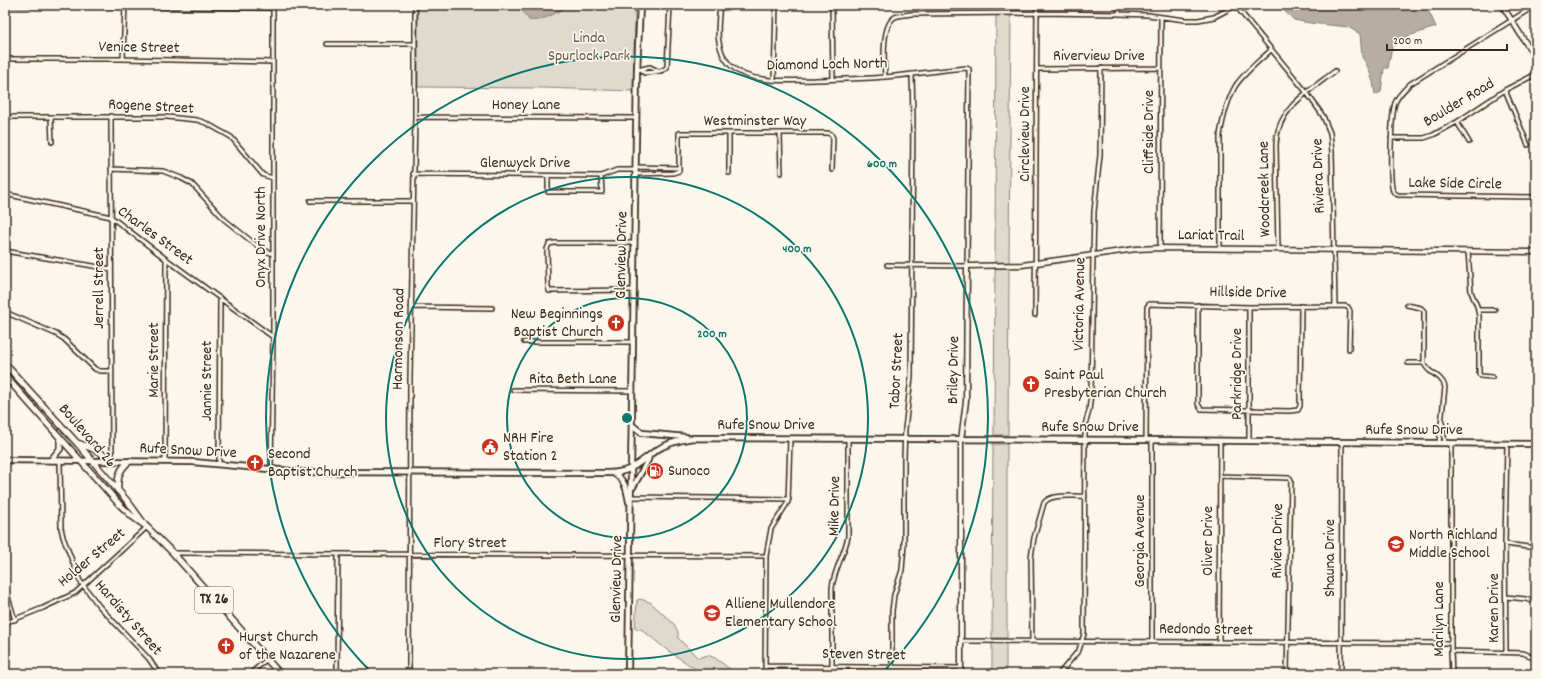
<svg xmlns="http://www.w3.org/2000/svg" width="1541" height="679" font-family="Dekko,sans-serif">
  <style>
    .green { fill: #dfd9ce; stroke: #8d8276 }
    .water { fill: #b6aea2; stroke: #85796d }
    .lines { fill: none; stroke-linecap: round; stroke-linejoin: round }
    .minor-casing { stroke: #3b2a1e; stroke-width: 6 }
    .tertiary-casing { stroke: #3b2a1e; stroke-width: 7 }
    .secondary-casing { stroke: #3b2a1e; stroke-width: 8 }
    .primary-casing { stroke: #3b2a1e; stroke-width: 8 }
    .minor { stroke: #fbf7ec; stroke-width: 3 }
    .tertiary { stroke: #fbf7ec; stroke-width: 4 }
    .secondary { stroke: #fbf7ec; stroke-width: 4.5 }
    .primary { stroke: #fbf7ec; stroke-width: 5 }
    .ring { fill: none; stroke: #0f766e; stroke-width: 2 }
    .labels { text-anchor: middle; dominant-baseline: central; stroke-width: 3.5; stroke-linejoin: round; paint-order: stroke }
    .shield { fill: #fbf7ec; stroke: #75685c; stroke-width: 1 }
    .shield-label { font-size: 15px; font-weight: bold; fill: #3b2a1e }
    .park-label { font-size: 16px; fill: #64564a; stroke: #fbf7ec }
    .street-label { font-size: 16px; fill: #3b2a1e; stroke: #fbf7ec }
    .poi-label { font-size: 16px; fill: #3b2a1e; stroke: #fbf7ec; text-anchor: start }
    .centre { fill: #0f766e; stroke: #fbf7ec; stroke-width: 2 }
    .ring-label { font-size: 12px; text-anchor: middle; font-weight: bold; fill: #0f766e; stroke: #fbf7ec; stroke-width: 3.5; stroke-linejoin: round; paint-order: stroke }
  </style>
  <rect width="100%" height="100%" fill="#fbf7ec"/>
  <filter id="ink" filterUnits="userSpaceOnUse"><feTurbulence type="fractalNoise" baseFrequency=".025" numOctaves="2"/><feDisplacementMap in="SourceGraphic" scale="8" xChannelSelector="R" yChannelSelector="G"/><feConvolveMatrix kernelMatrix="1 2 1 2 8 2 1 2 1" color-interpolation-filters="sRGB"/></filter>
  <g filter="url(#ink)">
    <path class="green" d="M418,5h218l-1,7 -2,79 -90,-3 -125,-1z
      M996,5h15l-2,258 -14,-1z
      M995,268h14l-1,167h-14z
      M993,444h14v194h-15z
      M640,599l10,3 24,22 4,8v6l20,20 10,-3 7,3 22,16h-34l-36,-24 -26,-21h-6l2,-29z
      M992,643h14v31h-14z"/>
    <path class="water" d="M518,5h51c-9,6 -29,18 -40,15z
      M1278,5h148l10,22 -43,14 -5,27h-4l-3,24 -6,3 -2,-13 -6,-17 -5,-8 -2,-23 -12,-7 -38,-4 -16,-3z"/>
    <g class="lines">
      <g class="minor-casing">
        <path id="minor" d="M5,5l268,3
          M720,5c-2,21 -6,43 10,60 9,9 22,13 33,14 17,3 35,1 52,1 23,-1 47,-1 70,-3 27,-2 54,-7 81,-9l3,1 -2,197 -80,-1
          M832,5l1,74
          M1235,5l72,88 16,23 7,17 2,19 3,154
          M1536,5l-126,79c-6,6 -12,11 -15,19 -4,11 -6,79 -2,88 1,2 3,3 5,4l138,2
          M1119,14v-9
          M327,44h88
          M5,59h118l150,3
          M123,59l2,-54
          M1037,69l124,-1
          M637,70l13,-3 8,4
          M642,70l2,3c8,-1 18,0 23,-6l3,-62
          M885,77c-1,-14 -4,-52 10,-60 5,-2 11,-2 16,-3l127,-1 81,1 29,1 37,5h13l16,-3 21,-11
          M774,80l2,-75
          M1505,90l23,55
          M111,116l1,345
          M5,117h162l30,3 9,3 25,14 32,38 10,3
          M415,117l221,1
          M51,118l1,24
          M1457,122l12,20
          M780,134l1,39
          M1391,138h33l9,-3 24,-13 48,-32 31,-16
          M636,167l43,1
          M679,168v-35h148l4,1 2,4 -1,32
          M111,169l52,2 18,7 11,6 33,36 36,29 12,5
          M729,173v-39
          M413,174l188,2 16,-6h19
          M636,174l37,-1 6,-2v-3
          M548,176v16h54l-1,-16
          M5,194l106,23 55,42 107,78
          M310,201h102
          M1160,248l1,-231
          M1220,248v-113c3,-17 7,-35 16,-50 9,-13 23,-24 35,-35
          M1278,249l-2,-103c0,-37 32,-54 59,-75
          M5,251l106,18
          M1468,251l3,41 6,14 2,10v58l2,2 11,1
          M634,290l-85,1 -1,-4 -1,-38 2,-5 6,-1h80
          M1198,305v99l3,5 89,2 8,-1 2,-4 1,-100
          M1407,305l14,3 3,3v52c4,12 17,10 21,24l-6,56
          M411,307l81,1
          M1249,307v134
          M1478,310h17
          M5,312l51,22 8,5 31,30 5,2h12
          M1035,315l2,-310
          M524,342h109
          M1408,363h16
          M513,390l120,1
          M1442,422l3,21
          M1146,440l1,-133 2,-3 100,3 95,-1 4,1 2,4 -1,38
          M1451,444v207l1,23
          M60,460l1,68 2,9 17,44 19,25 50,53 10,15
          M165,461l1,-202
          M219,463l1,-165
          M271,469l2,-132v-332
          M1220,476l70,2 1,2 -4,194
          M631,497l158,2
          M1505,544l31,4
          M173,553l593,3
          M5,587l10,33
          M1506,597l20,2 10,4
          M5,623l38,-15 32,-15 72,-66
          M961,641l490,2
          M1032,641l-1,-84 3,-19 10,-35c6,-10 30,-6 41,-7
          M1152,641v-201
          M1219,641l1,-200
          M1451,651l72,2 13,5
          M1506,652l-1,-108 2,-100
          M766,666l195,2
          M832,667v-79c2,-18 12,-33 16,-51v-98
          M892,667v-56l2,-16 8,-25 2,-25v-88l1,-28 6,-52 2,-259 -1,-44
          M250,674l17,-15
          M337,674l1,-120
          M409,674l1,-296 5,-261v-112
          M765,674l1,-118 5,-27 17,-27 2,-63
          M1059,674l20,-24 5,-16 1,-209 4,-14 2,-18 2,-138 1,-43 6,-57 1,-87
          M1341,674l1,-231"/>
      </g>
      <g class="tertiary-casing">
        <path id="tertiary" d="M1502,5l34,54
          M961,674v-234l5,-39 1,-135 55,-1 114,-16 24,-1 376,4"/>
      </g>
      <g class="secondary-casing">
        <path id="secondary" d="M632,425l10,8 44,4
          M5,460l188,2 109,10 305,1c24,0 30,-9 48,-22 12,-8 24,-11 38,-13l453,2 390,4
          M613,473c12,6 14,17 16,29
          M633,487l15,-27 1,-4
          M628,674l9,-604 3,-65"/>
      </g>
      <g class="primary-casing">
        <path id="primary" d="M5,364l72,79 52,60 16,22
          M5,376l115,129 13,12 14,10 26,26 107,121
          M77,443c10,3 27,9 32,18
          M51,460l9,-11v-11
          M118,491c-1,-13 1,-22 12,-30"/>
      </g>
      <use href="#minor" class="minor"/>
      <use href="#tertiary" class="tertiary"/>
      <use href="#secondary" class="secondary"/>
      <use href="#primary" class="primary"/>
    </g>
  </g>
  <g class="ring">
    <circle cx="627" cy="418" r="120"/>
    <circle cx="627" cy="418" r="241"/>
    <path d="M372 673A361 361 0 1 1 882 673"/>
  </g>
  <defs>
    <g id="church-disc" transform="scale(0.9)"><circle r="9.5" fill="#c8321e" stroke="#fbf7ec"/><path d="M-1.2-6h2.4v3.5h3.3v2.4h-3.3V6h-2.4V-.1h-3.3v-2.4h3.3Z" fill="#fff"/></g>
    <g id="civic-disc" transform="scale(0.9)"><circle r="9.5" fill="#c8321e" stroke="#fbf7ec"/><path d="M-.6-6.5H3V-4.5H.6V-3L4-1V1h2V6H-6V1h2V-1L-.6-3ZM-1.2 2.5V6h2.4V2.5Z" fill="#fff"/></g>
    <g id="fuel-disc" transform="scale(0.9)"><circle r="9.5" fill="#c8321e" stroke="#fbf7ec"/><path d="M-5.5-6h7V0h2V4h1.3V-2.5L3-4.5l.8-.8L6-3V5H2.5V1h-1V6h-7ZM-4.2-4.7v3.2H.2V-4.7Z" fill="#fff"/></g>
    <g id="school-disc" transform="scale(0.9)"><circle r="9.5" fill="#c8321e" stroke="#fbf7ec"/><path d="M0-5L7-2L0 1L-7-2ZM-4 1L0 2.5L4 1V4Q0 6-4 4Z" fill="#fff"/></g>
  </defs>
  <g fill-rule="evenodd">
    <use href="#church-disc" x="616" y="323"/>
    <use href="#church-disc" x="1031" y="384"/>
    <use href="#civic-disc" x="490" y="447"/>
    <use href="#church-disc" x="255" y="463"/>
    <use href="#fuel-disc" x="655" y="471"/>
    <use href="#school-disc" x="1396" y="544"/>
    <use href="#school-disc" x="712" y="613"/>
    <use href="#church-disc" x="226" y="646"/>
  </g>
  <g class="labels">
    <rect class="shield" x="195" y="587" width="38" height="26" rx="3"/>
    <g class="shield-label">
      <text x="214" y="600">TX 26</text>
    </g>
    <g class="park-label">
      <text x="589" y="38">Linda<tspan x="589" dy="18">Spurlock Park</tspan></text>
    </g>
    <g class="street-label">
      <text transform="translate(139 48) rotate(1)">Venice Street</text>
      <text x="1099" y="56">Riverview Drive</text>
      <text transform="translate(827 65) rotate(-1)">Diamond Loch North</text>
      <text transform="translate(1459 103) rotate(-31)">Boulder Road</text>
      <text x="526" y="105">Honey Lane</text>
      <text transform="translate(151 107) rotate(3)">Rogene Street</text>
      <text x="755" y="121">Westminster Way</text>
      <text transform="translate(1149 132) rotate(-90)">Cliffside Drive</text>
      <text transform="translate(1025 134) rotate(-90)">Circleview Drive</text>
      <text x="525" y="163">Glenwyck Drive</text>
      <text transform="translate(1319 176) rotate(-92)">Riviera Drive</text>
      <text transform="translate(1455 184) rotate(1)">Lake Side Circle</text>
      <text transform="translate(1265 189) rotate(-91)">Woodcreek Lane</text>
      <text transform="translate(155 236) rotate(36)">Charles Street</text>
      <text transform="translate(1211 236) rotate(1)">Lariat Trail</text>
      <text transform="translate(261 237) rotate(-90)">Onyx Drive North</text>
      <text transform="translate(622 255) rotate(-89)">Glenview Drive</text>
      <text transform="translate(99 288) rotate(-90)">Jerrell Street</text>
      <text transform="translate(1248 293) rotate(1)">Hillside Drive</text>
      <text transform="translate(1080 304) rotate(-89)">Victoria Avenue</text>
      <text transform="translate(399 339) rotate(-89)">Harmonson Road</text>
      <text transform="translate(154 360) rotate(-90)">Marie Street</text>
      <text transform="translate(954 370) rotate(-89)">Briley Drive</text>
      <text transform="translate(897 371) rotate(-87)">Tabor Street</text>
      <text transform="translate(1237 374) rotate(-90)">Parkridge Drive</text>
      <text x="573" y="379">Rita Beth Lane</text>
      <text transform="translate(207 381) rotate(-90)">Jannie Street</text>
      <text x="766" y="425">Rufe Snow Drive</text>
      <text x="1090" y="427">Rufe Snow Drive</text>
      <text x="1414" y="430">Rufe Snow Drive</text>
      <text transform="translate(87 436) rotate(49)">Boulevard 26</text>
      <text transform="translate(188 451) rotate(3)">Rufe Snow Drive</text>
      <text transform="translate(835 506) rotate(-89)">Mike Drive</text>
      <text transform="translate(1140 541) rotate(-90)">Georgia Avenue</text>
      <text transform="translate(1208 541) rotate(-90)">Oliver Drive</text>
      <text transform="translate(1278 541) rotate(-89)">Riviera Drive</text>
      <text x="470" y="543">Flory Street</text>
      <text transform="translate(92 558) rotate(-40)">Holder Street</text>
      <text transform="translate(1330 558) rotate(-90)">Shauna Drive</text>
      <text transform="translate(617 579) rotate(-89)">Glenview Drive</text>
      <text transform="translate(1494 608) rotate(-90)">Karen Drive</text>
      <text transform="translate(128 618) rotate(49)">Hardisty Street</text>
      <text transform="translate(1439 619) rotate(-90)">Marilyn Lane</text>
      <text transform="translate(1206 630) rotate(1)">Redondo Street</text>
      <text transform="translate(864 655) rotate(1)">Steven Street</text>
    </g>
    <g class="poi-label">
      <text x="603" y="314" text-anchor="end">New Beginnings<tspan x="603" dy="18">Baptist Church</tspan></text>
      <text x="1044" y="375">Saint Paul<tspan x="1044" dy="18">Presbyterian Church</tspan></text>
      <text x="503" y="438">NRH Fire<tspan x="503" dy="18">Station 2</tspan></text>
      <text x="268" y="454">Second<tspan x="268" dy="18">Baptist Church</tspan></text>
      <text x="668" y="471">Sunoco</text>
      <text x="1409" y="535">North Richland<tspan x="1409" dy="18">Middle School</tspan></text>
      <text x="725" y="604">Alliene Mullendore<tspan x="725" dy="18">Elementary School</tspan></text>
      <text x="239" y="637">Hurst Church<tspan x="239" dy="18">of the Nazarene</tspan></text>
    </g>
  </g>
  <circle cx="627" cy="418" r="6" class="centre"/>
  <g class="ring-label">
    <text x="882" y="167">600 m</text>
    <text x="797" y="252">400 m</text>
    <text x="712" y="337">200 m</text>
  </g>
  <rect width="1541" height="679" fill="none" stroke="#fbf7ec" stroke-width="20"/>
  <rect x="10" y="10" width="1521" height="659" fill="none" stroke="#3b2a1e" stroke-width="1.5" filter="url(#ink)"/>
  <path d="M1387 44v6h120v-6" fill="none" stroke="#3b2a1e" stroke-width="2"/>
  <text x="1393" y="44" font-size="12" fill="#3b2a1e" stroke="#fbf7ec" stroke-width="3" paint-order="stroke">200 m</text>
</svg>
